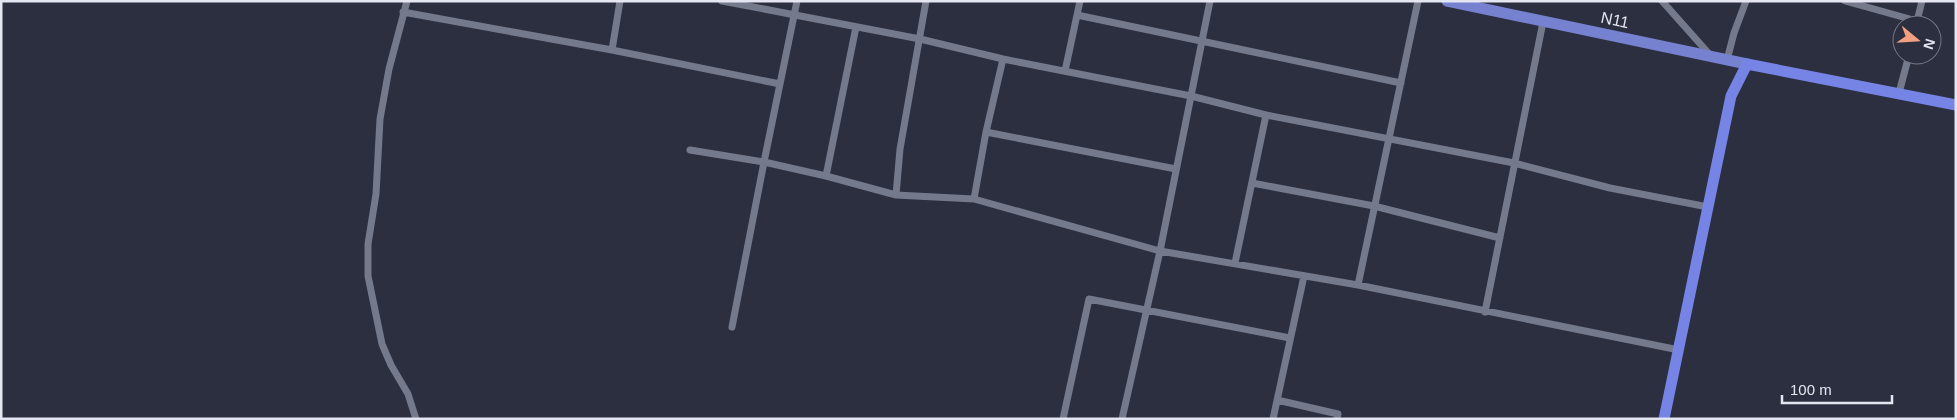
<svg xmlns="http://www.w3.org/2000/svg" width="1957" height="420" font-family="Helvetica,sans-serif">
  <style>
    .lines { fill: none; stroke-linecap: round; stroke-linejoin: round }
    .minor { stroke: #74798c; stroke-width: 7 }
    .primary { stroke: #7681d0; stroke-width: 11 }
    .trunk { stroke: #7684e6; stroke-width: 11 }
    .labels { text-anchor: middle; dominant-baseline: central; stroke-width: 4; stroke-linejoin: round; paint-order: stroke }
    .street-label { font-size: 16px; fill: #e4e7f2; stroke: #2b2f3f }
  </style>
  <rect width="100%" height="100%" fill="#2b2f3f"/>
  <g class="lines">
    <path class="minor" d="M407,1l-18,68 -9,50 -4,75 -8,50v32l14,68 9,21 17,29 8,25
      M722,1l198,38 83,20 188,37 75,19 248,48 96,25 98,19
      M1662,1l49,55
      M1845,1l72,20
      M403,12l209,38 168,34
      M1077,15l324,68
      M1916,25l6,-24
      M612,50l8,-49
      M1727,60l7,-27 12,-32
      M1065,71l15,-70
      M1899,93l10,-38
      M986,132l190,37
      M690,150l74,12 62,14 70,19 78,4 186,52 198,34 321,65
      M826,176l30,-149
      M1252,183l122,23 126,32
      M896,195l4,-46 26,-148
      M974,199l12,-67 17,-73
      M1235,263l31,-148
      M1358,285l60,-284
      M1485,312l58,-290
      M732,327l32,-165 33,-161
      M1277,400l61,14 -1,5
      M1063,419l26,-120 201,39
      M1122,419l38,-168 50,-250
      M1273,419l31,-143"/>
    <path class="primary" d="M1447,1l300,63"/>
    <path class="trunk" d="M1664,419l67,-323 16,-32 209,41"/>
  </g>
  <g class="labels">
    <g class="street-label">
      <text transform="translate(1615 20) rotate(12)">N11</text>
    </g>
  </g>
  <rect width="1957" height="420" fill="none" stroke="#e4e7f2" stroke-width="5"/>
  <g transform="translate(1917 40) rotate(108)"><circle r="24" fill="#2b2f3f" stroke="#757987"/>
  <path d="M0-4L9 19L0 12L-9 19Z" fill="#f2a080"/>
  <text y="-8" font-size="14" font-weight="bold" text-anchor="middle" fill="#e4e7f2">N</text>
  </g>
  <path d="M1782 395v8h110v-8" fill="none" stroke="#e4e7f2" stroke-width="2.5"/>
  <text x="1790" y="395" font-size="15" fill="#e4e7f2" stroke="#2b2f3f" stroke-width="4" paint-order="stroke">100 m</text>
</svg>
